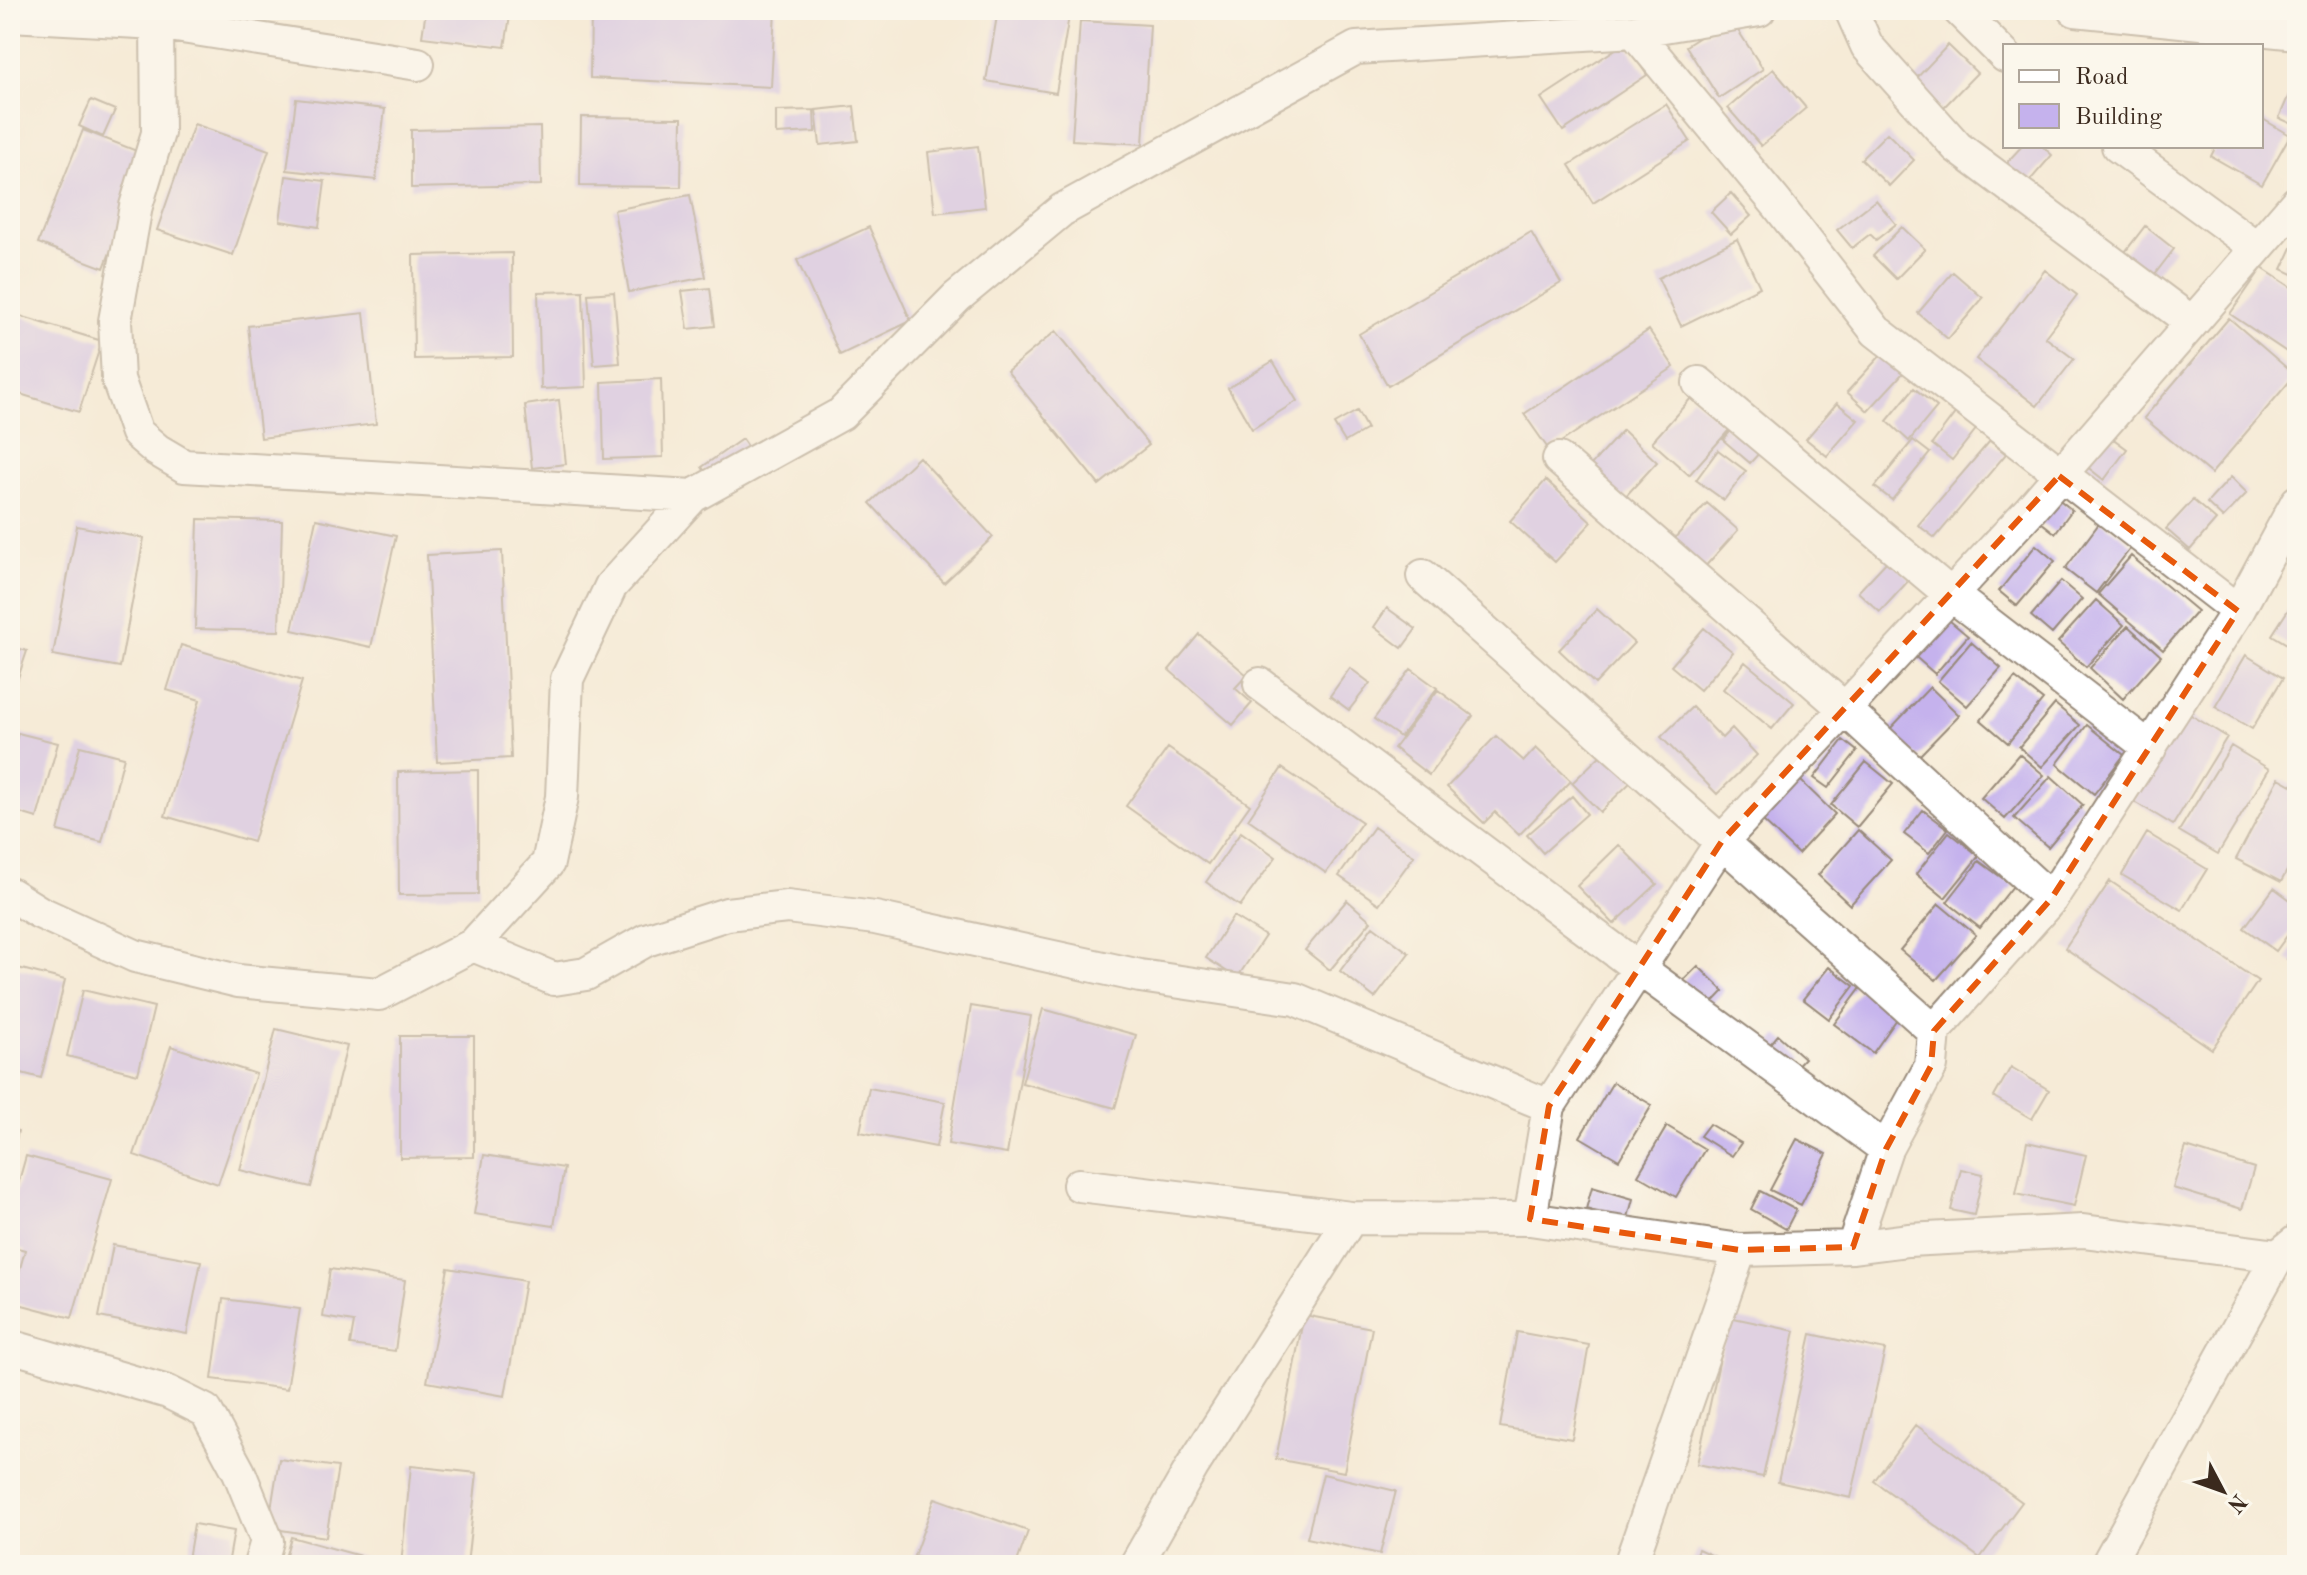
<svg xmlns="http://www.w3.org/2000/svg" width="2307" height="1575" font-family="'Old Standard TT',serif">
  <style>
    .building { fill: #c5b2ed }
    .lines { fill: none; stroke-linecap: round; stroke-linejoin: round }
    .minor-casing { stroke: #988a7a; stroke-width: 36 }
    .minor { stroke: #fff; stroke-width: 32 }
    .marked { fill: none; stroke: #e8590c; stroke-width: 6; stroke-dasharray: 16 10; stroke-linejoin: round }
  </style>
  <rect width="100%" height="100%" fill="#fbf7ec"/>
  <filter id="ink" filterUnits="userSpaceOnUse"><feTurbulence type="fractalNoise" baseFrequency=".0125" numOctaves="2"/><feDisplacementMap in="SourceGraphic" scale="16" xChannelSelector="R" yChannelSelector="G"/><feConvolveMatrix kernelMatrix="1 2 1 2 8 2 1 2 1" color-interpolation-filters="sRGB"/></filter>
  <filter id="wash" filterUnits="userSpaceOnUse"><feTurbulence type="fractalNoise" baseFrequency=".006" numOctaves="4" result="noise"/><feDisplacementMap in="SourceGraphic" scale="32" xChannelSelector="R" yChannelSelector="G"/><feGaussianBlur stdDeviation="1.8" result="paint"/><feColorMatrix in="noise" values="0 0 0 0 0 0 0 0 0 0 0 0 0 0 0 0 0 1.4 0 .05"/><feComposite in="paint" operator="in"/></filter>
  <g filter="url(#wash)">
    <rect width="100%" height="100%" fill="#f6ebd7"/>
    <g id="blocks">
      <path class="building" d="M426,10h85l-6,37 -83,-10z
        M591,10h184l-4,77 -181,-9z
        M998,10h72l-14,83 -70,-12z
        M1730,18l33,51 -44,29 -33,-52z
        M1080,21l70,4 -7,119 -71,-4z
        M1625,43l22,32 -84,56 -22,-33z
        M1948,45l29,28 -36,37 -29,-27z
        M1773,69l33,39 -45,38 -33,-38z
        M2297,76v50l-18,-8z
        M296,99l89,10 -9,71 -89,-10z
        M91,100l24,10 -12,27 -24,-11z
        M1666,104l24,37 -97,62 -24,-38z
        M854,106l4,35 -38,4 -4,-35z
        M814,110l1,22 -39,2v-23z
        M581,117l101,1 -1,69 -101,-1z
        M2261,118l29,17 -28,50 -51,-29 5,-10h45z
        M194,124l75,26 -36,105 -76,-25z
        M540,127l1,58 -130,3v-58z
        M83,130l64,25 -43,113 -66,-25z
        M1887,133l27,27 -25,26 -28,-27z
        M978,146l7,61 -50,6 -7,-61z
        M2022,146h20l10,9 -32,37 -22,-20z
        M286,176l39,5 -6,46 -39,-6z
        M1731,193l20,23 -20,18 -20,-22z
        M690,195l16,82 -77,15 -15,-82z
        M1876,200l20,24 -20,16 -6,-6 -18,14 -15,-18z
        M2145,226l29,23 -36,47 -29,-23z
        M869,227l42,94 -71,34 -43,-95z
        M1902,227l23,22 -29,30 -23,-23z
        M1531,232l30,51 -173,103 -29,-52z
        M2297,237v39l-15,-7z
        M1737,239l23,48 -79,39 -23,-48z
        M512,253l1,104 -99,2 -1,-104z
        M2262,268l35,23v68l-67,-45z
        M2045,270l32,25 -32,42 29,22 -37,47 -61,-47z
        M1953,272l30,26 -35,41 -30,-26z
        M710,288l5,38 -27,3 -6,-38z
        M583,291l3,96 -45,2 -3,-97z
        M614,292l6,71 -26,2 -6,-71z
        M364,313l12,111 -115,14 -13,-112z
        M20,316l82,25 -23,71 -69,-21v-43z
        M2229,318l66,57 -84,99 -67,-56z
        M1649,330l25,37 -125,83 -25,-36z
        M1056,331l93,114 -50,40 -92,-114z
        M1882,354l21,19 -35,38 -21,-19z
        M1273,361l24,40 -45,28 -24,-41z
        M661,379l2,78 -59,2 -2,-77z
        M1914,388l23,19 -28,34 -22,-20z
        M1692,397l37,33 -40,45 -37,-33z
        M559,400l7,64 -34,4 -7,-63z
        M1837,403l21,17 -31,36 -21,-17z
        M1357,411l10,18 -22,13 -11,-18z
        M1956,412l21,16 -25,32 -20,-16z
        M1735,426l27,24 -12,13 -27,-23z
        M1623,430l34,32 -34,37 -34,-32z
        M2104,432l23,17 -23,31 -23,-18z
        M742,439l19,28 -40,28 -19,-28z
        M1913,440l17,13 -38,47 -17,-13z
        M1990,441l16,13 -71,84 -17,-13z
        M1718,450l28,21 -22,29 -28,-20z
        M919,457l74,80 -49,46 -74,-80z
        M2231,477l16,16 -24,25 -16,-15z
        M1546,480l46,42 -37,40 -45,-41z
        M2051,493l21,17 -17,23 -23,-18z
        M2193,500l23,20 -26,30 -24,-21z
        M1707,503l31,27 -36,40 -31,-28z
        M198,519l84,2 -3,110 -84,-2z
        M316,519l80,17 -25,111 -79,-17z
        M2101,521l32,24 -37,48 -31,-24z
        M77,526l67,12 -24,129 -67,-12z
        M2036,545l19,16 -38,45 -18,-15z
        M502,551l9,207 -74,4 -10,-207z
        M2131,556l66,55 -34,39 -65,-56z
        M1889,559l21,20 -30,33 -22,-20z
        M2061,581l21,18 -30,35 -21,-18z
        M2297,596v54l-25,-15z
        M2096,600l28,25 -38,42 -28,-25z
        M1387,608l29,21 -14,19 -28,-21z
        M1597,609l37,34 -39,41 -36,-34z
        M1943,615l25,21 -33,38 -25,-22z
        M2128,626l33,30 -38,43 -33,-31z
        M1704,628l29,24 -33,38 -29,-24z
        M1199,634l48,41 -12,13 17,15 -19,22 -64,-55z
        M1971,642l30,26 -34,38 -29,-25z
        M181,645l121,36 -49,161 -88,-26 35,-116 -33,-10z
        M10,646l17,5 -16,48h-1z
        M2246,655l37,23 -31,51 -37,-22z
        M1745,662l49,41 -22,26 -49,-40z
        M1350,668l20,15 -21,27 -19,-14z
        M1411,669l26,19 -37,49 -26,-18z
        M2015,678l28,22 -35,43 -27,-23z
        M1930,687l29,28 -41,42 -29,-27z
        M1438,690l35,26 -44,59 -35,-27z
        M2055,704l25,21 -38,42 -23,-20z
        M1692,707l30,31 10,-10 25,27 -40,39 -56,-57z
        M2186,712l41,25 -54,88 -41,-25z
        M2087,725l37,30 -30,39 -37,-30z
        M18,733l40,10 -21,75 -27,-8v-47z
        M1496,736l28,25 12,-13 35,33 -52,54 -24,-23 -11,11 -37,-36z
        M1843,740l14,11 -29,37 -14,-10z
        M80,746l44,11 -22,85 -44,-11z
        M2231,746l38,23 -51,85 -39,-23z
        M1168,748l82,57 -42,59 -82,-58z
        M1607,749l28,29 -35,34 -28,-29z
        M2019,754l25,21 -39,44 -24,-21z
        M1866,762l27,22 -36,43 -26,-22z
        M1282,768l80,54 -36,51 -78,-54z
        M478,770v124l-79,1 -1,-123z
        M2051,776l32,29 -35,42 -34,-29z
        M2279,778l18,10v64l-16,30 -45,-23z
        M1799,779l36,35 -37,40 -37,-35z
        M1572,796l15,18 -44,39 -16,-18z
        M1923,810l25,19 -19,24 -25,-19z
        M1374,827l40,29 -35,48 -40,-28z
        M1858,830l33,30 -41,45 -32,-30z
        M1241,832l35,25 -36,49 -34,-24z
        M1949,832l30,24 -34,42 -29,-24z
        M2147,833l60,36 -25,41 -60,-35z
        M1619,845l38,39 -43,40 -37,-38z
        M1979,861l34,25 -33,42 -33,-26z
        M2110,881l148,100 -46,68 -147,-101z
        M2274,888l23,17v17l-21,29 -32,-23z
        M1347,900l24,21 -41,49 -25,-20z
        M1939,904l37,31 -40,45 -36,-30z
        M1233,916l32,20 -28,42 -31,-20z
        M1373,926l36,27 -34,45 -35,-27z
        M2297,939v26l-10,-6z
        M10,966l55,14 -24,98 -31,-8z
        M1698,966l26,25 -18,19 -26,-26z
        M1829,967l25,19 -25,33 -26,-20z
        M1861,988l38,28 -26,37 -39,-29z
        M83,990l71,17 -16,67 -71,-18z
        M971,1006l60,10 -24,138 -59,-10z
        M1043,1009l93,26 -21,73 -93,-25z
        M276,1029l71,17 -36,141 -71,-17z
        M1778,1035l26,23 -22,24 -25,-22z
        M400,1036h74v121l-74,1z
        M171,1046l85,28 -38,110 -84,-29z
        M2011,1067l38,23 -17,29 -38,-22z
        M1613,1082l39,23 -33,55 -39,-23z
        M869,1088l76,14 -9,45 -76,-15z
        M1709,1124l32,19 -9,13 -32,-20z
        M1667,1126l38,23 -29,48 -38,-22z
        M10,1129l8,2 -7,32h-1z
        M1797,1139l30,15 -26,51 -31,-15z
        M2027,1142l59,13 -12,51 -58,-12z
        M2186,1147l68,21 -12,41 -69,-21z
        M484,1155l80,13 -10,58 -80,-12z
        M26,1156l86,23 -40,139 -61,-16 14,-52 -15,-4v-33z
        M1961,1169l22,5 -9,41 -23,-5z
        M1592,1187l41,12 -6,22 -41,-12z
        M1760,1191l36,19 -10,19 -35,-20z
        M113,1245l88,16 -14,73 -88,-17z
        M448,1268l77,13 -20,115 -78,-14z
        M330,1269l75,11 -10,71 -45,-6 4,-23 -31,-5z
        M223,1299l77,10 -13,80 -75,-10z
        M1304,1315l68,13 -28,144 -68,-13z
        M1729,1317l66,14 -32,146 -66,-13z
        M1517,1332l72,13 -17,94 -72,-12z
        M1811,1334l74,16 -34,148 -73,-16z
        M1916,1425l106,77 -42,56 -106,-77z
        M279,1459l59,8 -12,70 -58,-9z
        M411,1466l66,7 -10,92h-66z
        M1323,1474l73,17 -16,63 -73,-16z
        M935,1498l93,33 -12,34h-76l-26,-9z
        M194,1524l40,7 -6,34h-41z
        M291,1537l99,27v1h-107z
        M1698,1549l35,16h-42z"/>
    </g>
  </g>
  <g filter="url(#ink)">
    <use href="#blocks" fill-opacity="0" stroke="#988a7a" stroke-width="2"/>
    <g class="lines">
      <g class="minor-casing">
        <path id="minor" d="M1851,10l16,36 90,101 233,174
          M1959,10l46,46
          M2075,10l222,23
          M10,15l147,8 261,41
          M157,23l1,110 -22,73 -21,115 3,58 19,54 20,17 27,16 509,30
          M1634,31l143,173 99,127 362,280
          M2118,146l139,102
          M1699,383l250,210 201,155
          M1559,459l287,251 205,189
          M1423,576l511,455
          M1260,684l377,283 249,182
          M10,894l29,18 96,44 103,25 141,13 94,-49 75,-82 14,-66 5,-118 44,-93 82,-90 148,-82 116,-117 105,-87 294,-162 278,-17 125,-21
          M473,945l81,34 32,-5 60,-34 81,-26 60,-7 88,11 265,58 155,23 254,107
          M1079,1185l272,33 179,1 210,31 113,-3 55,-7 175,-9 195,25
          M1530,1219l19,-113 173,-265 307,-330 268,-309
          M1853,1247l33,-98 45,-83 3,-35 117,-132 187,-288 59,-109
          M10,1346l158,46 38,19 33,61 28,69 -7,24
          M1136,1565l56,-98 159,-249
          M1630,1565l110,-315
          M2107,1565l171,-309 19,-15"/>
      </g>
      <use href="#minor" class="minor"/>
    </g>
  </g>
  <path d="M0 0H2307V1575H0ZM2059,476l179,135 -187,288 -117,132 -3,35 -45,83 -33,98 -113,3 -210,-31 19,-113 173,-265z" fill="#f6ebd7" fill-opacity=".55" fill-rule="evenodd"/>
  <path class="marked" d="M2059,476l179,135 -187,288 -117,132 -3,35 -45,83 -33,98 -113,3 -210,-31 19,-113 173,-265z"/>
  <rect width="2307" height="1575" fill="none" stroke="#fbf7ec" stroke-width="40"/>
  <rect x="2003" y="44" width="260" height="104" fill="#fbf7ec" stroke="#aea59a" stroke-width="2"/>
  <rect x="2019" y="70" width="40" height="12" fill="#ffffff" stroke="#aea59a" stroke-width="2"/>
  <text x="2075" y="84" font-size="24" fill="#3b2a1e">Road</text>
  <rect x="2019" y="104" width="40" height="24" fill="#c5b2ed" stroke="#aea59a" stroke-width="2"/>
  <text x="2075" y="124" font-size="24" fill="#3b2a1e">Building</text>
  <g transform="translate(2223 1491) rotate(131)" stroke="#fbf7ec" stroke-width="6" paint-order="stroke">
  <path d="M0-6L14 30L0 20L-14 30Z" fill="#3b2a1e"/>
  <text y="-12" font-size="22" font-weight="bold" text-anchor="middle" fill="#3b2a1e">N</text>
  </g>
</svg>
